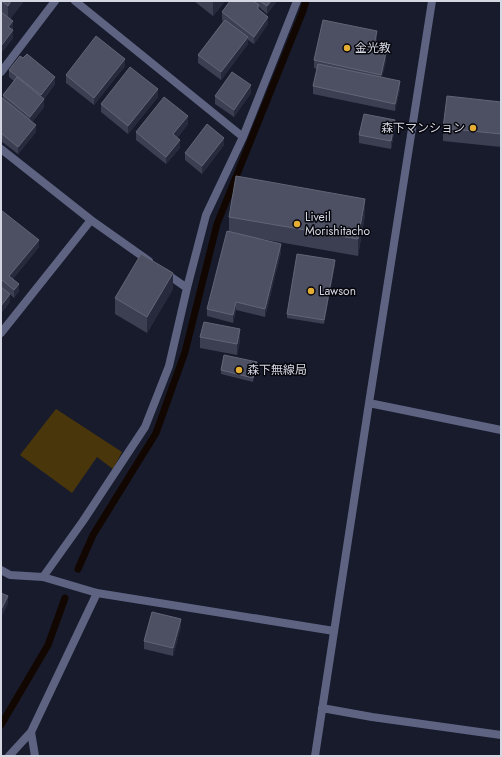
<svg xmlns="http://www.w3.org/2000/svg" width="502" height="757" font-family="Jost,'Noto Sans JP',sans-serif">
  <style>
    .green { fill: #4a360b }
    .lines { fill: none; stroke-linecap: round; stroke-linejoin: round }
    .stream { stroke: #120700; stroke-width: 7 }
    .minor { stroke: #5e6382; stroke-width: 8 }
    .wall { fill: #3c3f52 }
    .shaded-wall { fill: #272a3c }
    .building { fill: #4d5062; stroke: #626576 }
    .poi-dot { fill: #e4ae35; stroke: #06060d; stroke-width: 1.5 }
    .labels { text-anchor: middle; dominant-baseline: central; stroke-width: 3; stroke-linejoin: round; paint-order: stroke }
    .poi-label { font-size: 12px; fill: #d5d7e3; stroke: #06060d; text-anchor: start }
  </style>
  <rect width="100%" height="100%" fill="#181b2c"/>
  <path class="green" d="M56,409l66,43 -9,17 -16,-12 -25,36 -52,-38z"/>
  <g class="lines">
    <path class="stream" d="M78,569l15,-34 63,-102 29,-81 32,-128 86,-213 3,-10
      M1,725l47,-80 17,-47"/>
    <path class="minor" d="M75,1l168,136
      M1,72l54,-71
      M1,149l90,71 58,41
      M164,272l23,16
      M1,333l90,-113
      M369,403l132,27
      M1,570l9,5 33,2 54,16 237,38
      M43,577l40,-56 62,-94 24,-61 18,-78 19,-73 37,-78 54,-136
      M322,708l50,9 129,18
      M31,732l4,24
      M9,756l22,-24 66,-139
      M315,756l54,-353 63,-402"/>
  </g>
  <path class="wall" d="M1,1h23l-14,18 3,9 -1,2 1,8 -12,15z
    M194,1h31l-12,15z
    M230,1h47l-10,13 -8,-7v3l9,14 -14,20 -6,-4v4l-27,36 -23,-17v-8l25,-34 -1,-1v-8z
    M377,39l-3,11 12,11 -4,16 18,12 -5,22 -82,-17v-8l4,-17 -3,-1v-8z
    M125,66l-31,39 -28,-22v-8z
    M9,70l46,14 -11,15v8l-12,15 4,10 -18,22 -17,-13v-44l2,1v-3l11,-14 -5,-4z
    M251,93l-17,24 -19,-13v-8z
    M158,97l-30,37 -27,-22v-8z
    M501,102v45l-58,-6v-13z
    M188,124l-11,14 3,10 -14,16 -30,-24v-8z
    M395,128l-4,21 -32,-6v-8z
    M224,145l-22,29 -17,-14v-7z
    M1,210l38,37 -26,32 6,12 -5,7 -4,-4v8l-9,11z
    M365,215l-7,41 -102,-18 25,14 -16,65 -29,-7 -3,13 -26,-7v-7l22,-78v-14z
    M335,264l-11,60 -37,-6v-4z
    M173,289l-26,44 -32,-19v-16z
    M200,337l40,3 -3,15 -37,-7z
    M257,366l-4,16 -32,-8v-4z
    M181,626l-8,30 -29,-7v-8z"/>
  <path class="shaded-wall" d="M11,1h13l-16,21v-16z
    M213,1h12l-12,15z
    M271,1h6l-10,13v-8z
    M268,17v7l-14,20v-7z
    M13,21v7l-5,7v-8z
    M13,30v8l-12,15v-7z
    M377,31v8l-4,19v-8z
    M248,37v7l-27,36v-8z
    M386,53v8l-5,21v-7z
    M125,59v7l-31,39v-7z
    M55,77v7l-14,18v-7z
    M400,81v8l-5,22v-7z
    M251,85v8l-17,24v-7z
    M158,89v8l-30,37v-8z
    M44,99v8l-14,18v-8z
    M188,116v8l-15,18v-8z
    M395,120v8l-4,21v-8z
    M36,125v7l-18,22v-7z
    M224,138v7l-22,29v-8z
    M180,140v8l-14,16v-7z
    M365,199v16l-7,41v-17z
    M39,240v7l-30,37v-8z
    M281,244v8l-16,65v-8z
    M335,260v4l-11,60v-4z
    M173,273v16l-26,44v-16z
    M19,284v7l-5,7v-8z
    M10,294v8l-9,11v-7z
    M236,302v8l-3,13v-8z
    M240,329v11l-3,15v-11z
    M257,362v4l-4,16v-4z
    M8,596v8l-7,14v-8z
    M181,619v7l-8,30v-8z"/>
  <path class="building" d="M2,1h9l-3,5z
    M230,1h23l6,4 -2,3 11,9 -14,20 -32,-25z
    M260,1h11l-4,5z
    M1,12l12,9 -5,6 5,3 -12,16z
    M225,20l23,17 -27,35 -23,-17z
    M323,20l54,11 -4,19 13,3 -5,22 -67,-15z
    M96,36l29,23 -31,39 -28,-23z
    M27,54l28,23 -14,18 -32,-25 11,-14 3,2z
    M318,64l82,17 -5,23 -82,-18z
    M130,67l28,22 -30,37 -27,-22z
    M232,72l19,13 -17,25 -19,-14z
    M17,77l27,22 -14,18 -27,-22z
    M447,96l54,6v32l-58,-6z
    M1,97l35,28 -18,22 -17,-14z
    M164,97l24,19 -15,18 7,6 -14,17 -30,-25z
    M364,114l31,6 -4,21 -32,-6z
    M207,124l17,14 -22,28 -17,-13z
    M236,176l129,23 -7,40 -129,-22z
    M1,210l38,30 -30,36 10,8 -5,6 -13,-11z
    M227,231l54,13 -16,65 -29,-7 -3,13 -26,-6z
    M141,254l32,19 -26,44 -32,-19z
    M297,254l38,6 -11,60 -37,-6z
    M1,287l9,7 -9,12z
    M204,322l36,7 -3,15 -37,-7z
    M224,355l33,7 -4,16 -32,-8z
    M1,593l7,3 -7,14z
    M152,612l29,7 -8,29 -29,-7z"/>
  <g class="poi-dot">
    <circle cx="347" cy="48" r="4"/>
    <circle cx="473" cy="128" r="4"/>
    <circle cx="297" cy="224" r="4"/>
    <circle cx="311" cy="291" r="4"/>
    <circle cx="239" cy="370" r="4"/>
  </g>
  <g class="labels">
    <g class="poi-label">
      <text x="355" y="48">金光教</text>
      <text x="465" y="128" text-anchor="end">森下マンション</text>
      <text x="305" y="217">Liveil<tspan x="305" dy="14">Morishitacho</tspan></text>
      <text x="319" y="291">Lawson</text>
      <text x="247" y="370">森下無線局</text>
    </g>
  </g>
  <rect width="502" height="757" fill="none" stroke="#d5d7e3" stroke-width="4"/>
</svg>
